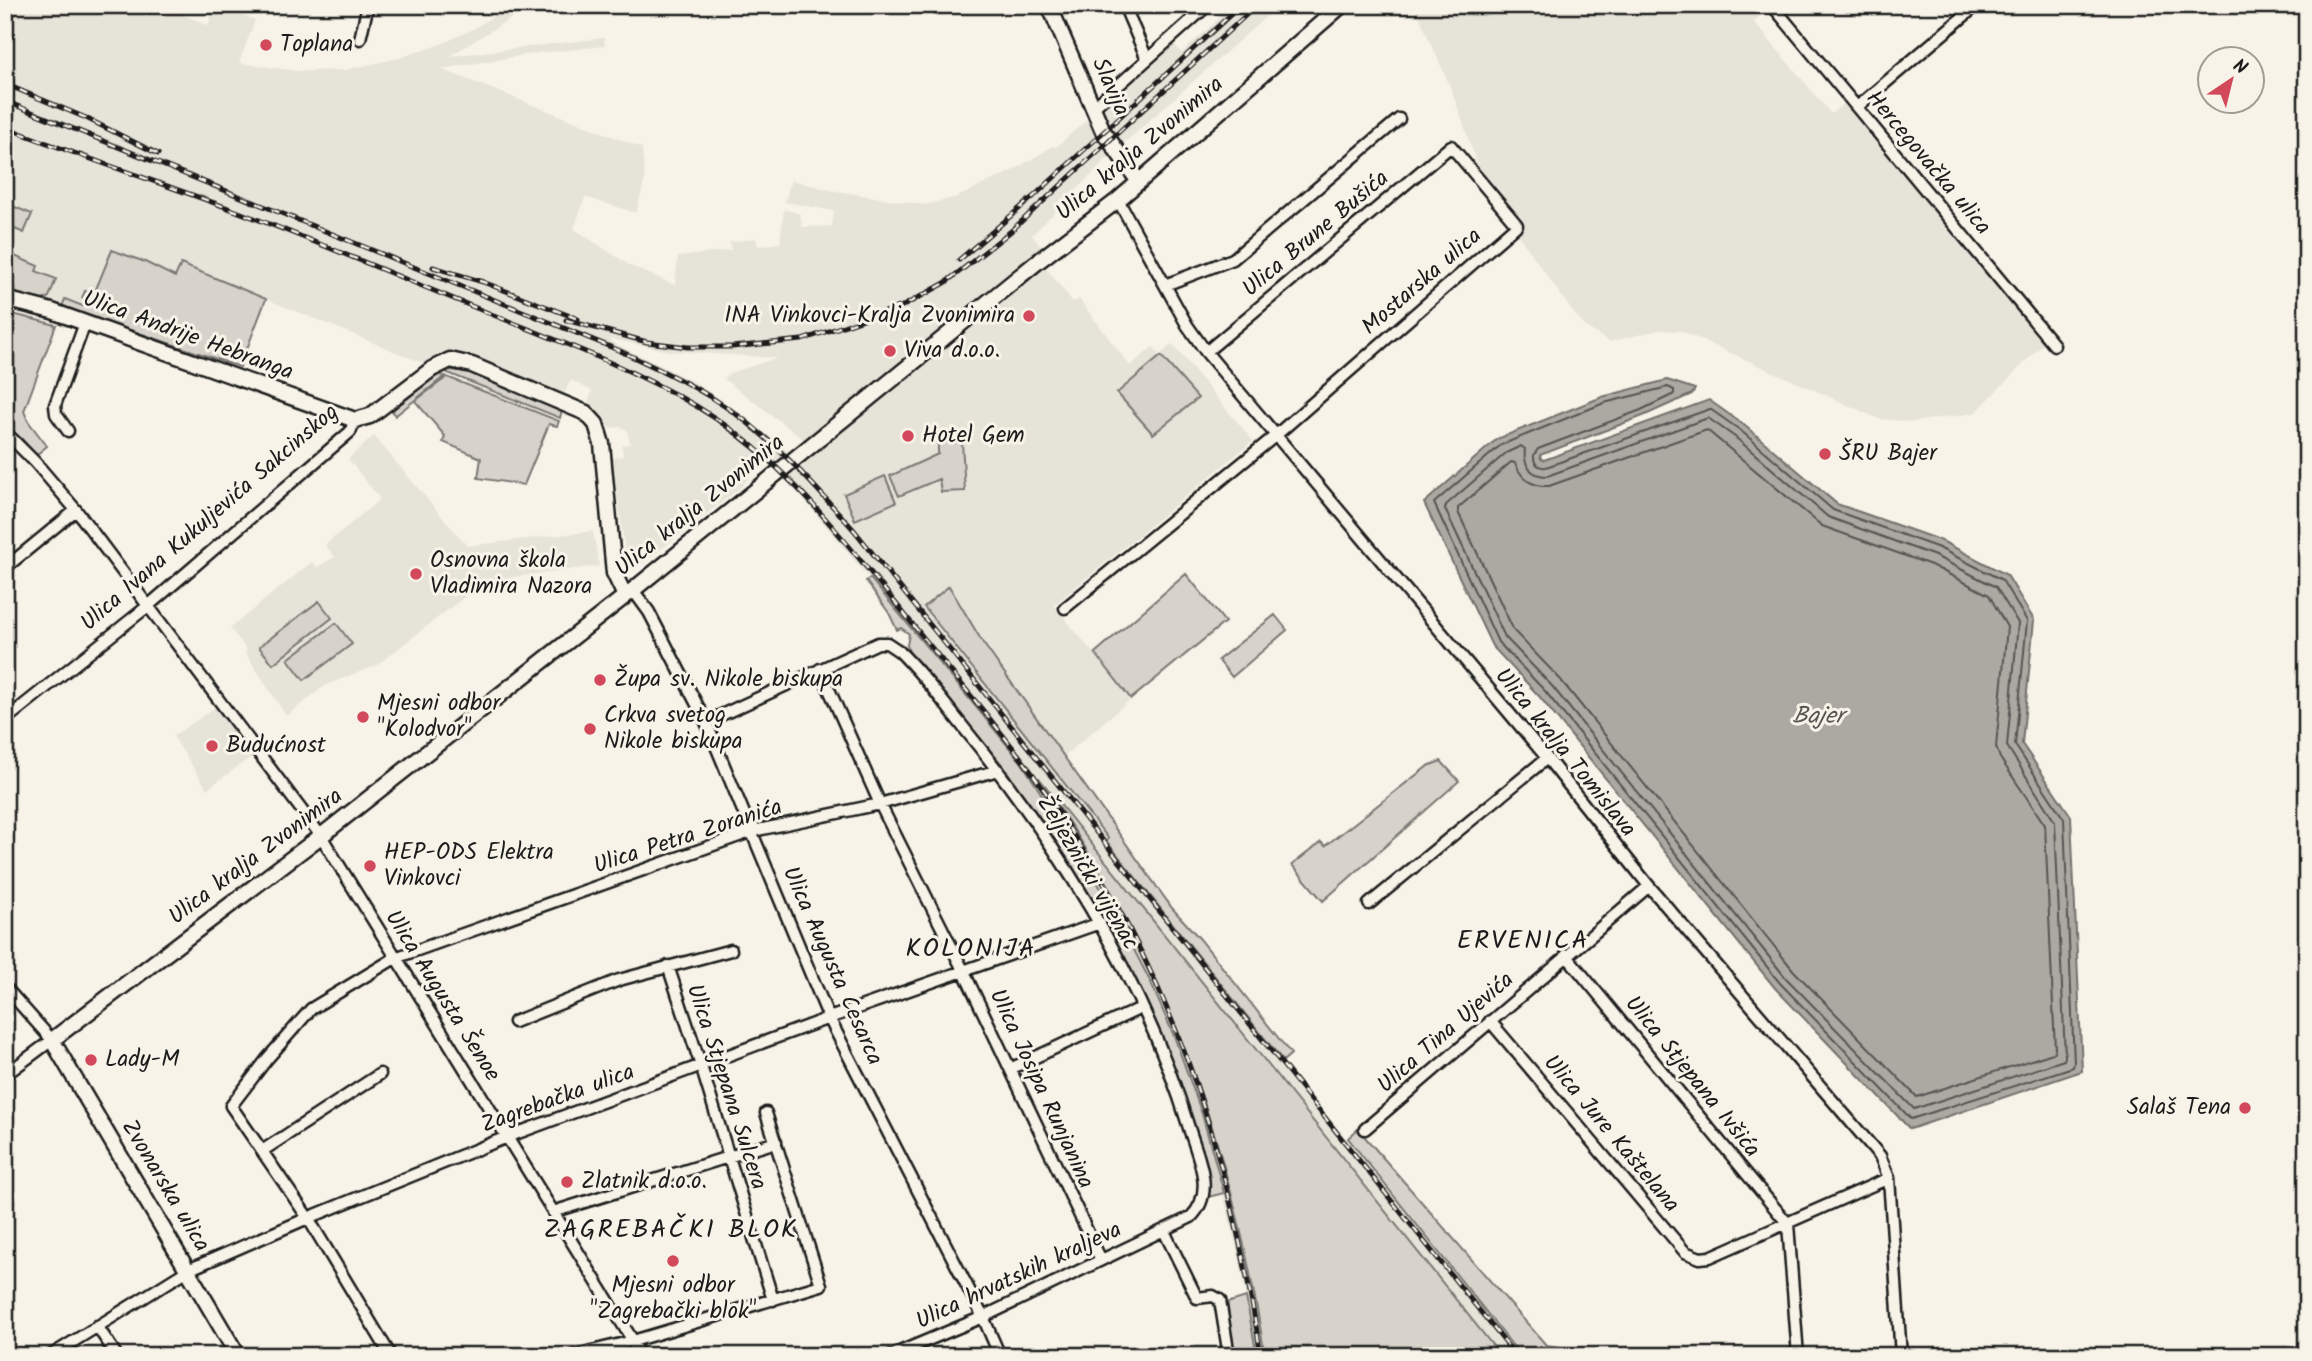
<svg xmlns="http://www.w3.org/2000/svg" width="2312" height="1361" font-family="Kalam,sans-serif">
  <style>
    .built { fill: #e6e3d9; fill-rule: evenodd }
    .green { fill: #d7d3cb; stroke: #7a7874; stroke-width: 2 }
    .water { fill: #aca9a2; stroke: #72716c; stroke-width: 2 }
    .lines { fill: none; stroke-linecap: round; stroke-linejoin: round }
    .shore { stroke: #565452; stroke-width: 2 }
    .street-casing { stroke: #1c1c1c; stroke-width: 15 }
    .secondary-casing { stroke: #1c1c1c; stroke-width: 19 }
    .street { stroke: #f7f3e8; stroke-width: 10 }
    .secondary { stroke: #f7f3e8; stroke-width: 14 }
    .rail-casing { stroke: #1c1c1c; stroke-width: 5 }
    .rail { stroke: #f7f3e8; stroke-width: 2.5; stroke-dasharray: 8; stroke-linecap: butt }
    .poi-dot { fill: #d1495b; stroke: #f7f3e8; stroke-width: 2.5 }
    .labels { text-anchor: middle; dominant-baseline: central; stroke-width: 6; stroke-linejoin: round; paint-order: stroke }
    .poi-label { font-size: 23px; fill: #1c1c1c; stroke: #f7f3e8; text-anchor: start }
    .street-label { font-size: 23px; fill: #1c1c1c; stroke: #f7f3e8 }
    .water-label { font-size: 24px; font-style: italic; fill: #565452; stroke: #f7f3e8 }
    .quarter-label { font-size: 26px; letter-spacing: 2px; fill: #1c1c1c; stroke: #f7f3e8 }
  </style>
  <rect width="100%" height="100%" fill="#f7f3e8"/>
  <filter id="ink" filterUnits="userSpaceOnUse"><feTurbulence type="fractalNoise" baseFrequency=".0143" numOctaves="2"/><feDisplacementMap in="SourceGraphic" scale="14" xChannelSelector="R" yChannelSelector="G"/><feConvolveMatrix kernelMatrix="1 2 1 2 8 2 1 2 1" color-interpolation-filters="sRGB"/></filter>
  <g filter="url(#ink)">
    <path class="built" d="M5,5h45l5,3 1,-3h103l49,20 8,-20h2l37,15 -16,43 60,8 46,-1 54,-12 40,-13 34,-16 38,-24h8l4,6 -73,45 154,-18 1,8 -67,7 -97,16 201,79 3,31 -9,34 -51,-16 -11,32 57,37 44,19 3,-28 53,-7 -1,-8 26,-4 2,8 22,-3 4,-34 16,5 2,13 30,-1 2,-15 -49,-9 6,-22 39,10 95,15 32,-8 57,-27 39,-24 2,2 118,-105 9,10 51,-48h46l-167,149 -80,81 9,12 -7,6 39,49 6,-3 51,67 23,-19 7,8 12,-11 81,97 -199,164 77,94 -68,58 -80,-114 -33,-56 -25,20 183,231 60,80 353,438h-20l-462,-578 57,89 38,69 40,84 15,40 24,67 31,115 21,114h-8l-18,-99 -37,-143 -28,-78 -24,-55 -40,-78 -88,-140 -201,-243 -31,-37 -26,-23 -24,28 -102,79 -11,-1 -15,-108 11,-2 -1,-11 8,-1 -3,-14 -7,-3 -16,1 -14,-19 -4,-2 6,-16 -21,-11 -9,18 -104,-43 -30,10 -162,-66 -26,68 -186,-63 -49,-12zM610,339l59,12 108,7 -47,15 -6,6 78,59 3,4 -14,13 -47,-39 -48,-33 -86,-42z
      M1414,5h340l8,9 -8,8 77,92 16,-13 198,241 -70,71 -62,9 -34,-3 -198,-88 -22,-1 -50,12 -23,-15 -13,-15 -55,-77 4,-4 -2,-9 -42,-56 -28,-80z
      M374,436l93,110 126,-15 6,35 -114,15 -108,84 -51,20 -40,31 -41,-64 2,-2 -17,-22 82,-66 5,5 18,-10 -10,-12 55,-46 -32,-40z
      M216,707l35,50 -44,32 -34,-53z"/>
    <path class="green" d="M5,203l27,11 -8,19 -19,-8z
      M112,250l33,12 30,15 6,-13 85,35 -26,68 -178,-60 3,-8 20,8 2,-7 -5,-2 3,-7 9,3z
      M5,252l33,14 -2,5 20,8 -7,18 -8,4 -36,-9z
      M5,312l51,13 -32,86 4,10 19,25 -11,9 -15,-17 -16,-13z
      M1161,356l37,42 -45,36 -36,-41z
      M451,370l22,3 89,37 -2,8 -117,-47z
      M438,374l7,2 -50,40 -2,-4 1,-3z
      M447,377l112,44 -2,5 -8,-2 -25,61 -46,-7 3,-20 -38,-16 2,-6 -30,-35z
      M962,442l3,49 -24,1 -2,-13 -40,17 -9,-20 48,-22v-11z
      M885,476l11,26 -41,18 -11,-26z
      M1186,574l39,48 -94,77 -36,-46z
      M870,578l152,185 88,140 40,78 24,55 28,78 22,79 -16,4 -16,-71 -15,-46 -133,-251 -39,-61 -95,-113 -3,-10 2,-11 -8,-6 -4,2 -8,-17 -23,-32z
      M949,586l34,57 189,265 28,31 91,115 -8,7 -176,-219 1,-4 -184,-231z
      M319,601l13,17 -59,46 -14,-17z
      M1275,615l12,15 -55,47 -14,-17z
      M336,623l16,21 -48,36 -16,-21z
      M1441,761l18,20 -136,120 -31,-36 29,-23 4,4 103,-80z
      M1038,778h1l462,578h-236c-32,-206 -102,-409 -227,-578z
      M1358,1129l188,216 37,5 7,6h-69l-173,-218z
      M1246,1297l11,59h-24l-6,-53z"/>
    <path class="water" d="M1667,380l28,9 -3,5 -49,22 -103,39 1,4 3,1 165,-60 35,25 93,79 105,37 65,34 27,45 -12,124 49,72 11,255 -172,58 -135,-141 -236,-292 -47,-50 -68,-143 73,-64 105,-42z"/>
    <g class="lines">
      <path class="shore" d="M1668,387l6,3v4l-33,16 -103,39 -4,6c-1,8 4,13 12,12l164,-58 30,21 93,80 106,38 63,32 25,41 -12,124 49,74 10,244 -1,4 -162,52 -131,-136 -235,-292 -47,-49 -64,-139 67,-58 103,-42z
        M1708,418l27,19 93,80 107,39 61,31 22,36 -11,123 48,76 10,235 -1,3 -150,49 -128,-131 -234,-292 -47,-49 -60,-128 1,-4 60,-52 15,-7 4,3c-2,15 5,27 22,27z
        M1707,430l115,96 109,39 58,30 18,32 -11,120 4,11 45,67 10,225 -2,3 -136,44 -123,-126 -234,-292 -46,-48 -56,-119v-4l53,-46 4,1c6,16 17,24 34,23z"/>
      <g class="street-casing">
        <path id="street" d="M1124,5l23,54
          M1772,5l282,340
          M360,39l8,-34
          M1857,107l120,-102
          M1093,108l115,-103
          M1118,200l69,125 19,27 341,406 102,128 231,270 9,22 12,178
          M1165,285l68,-26 166,-140
          M68,431l-12,-17 -1,-9 30,-82
          M5,432l30,30 41,48 245,326 312,505 6,15
          M5,568l71,-58
          M633,590l16,22 57,110 123,296 154,299 17,39
          M1065,608l210,-172 242,-211 -66,-79 -245,206
          M820,669l60,135 84,168 137,288
          M5,720l143,-114 202,-174 5,-12
          M706,722l172,-79h9l12,8c24,23 44,51 65,77 96,118 180,253 225,400 9,30 27,64 2,89l-208,100 -93,39
          M1369,904l178,-146
          M1566,955l222,269 10,132
          M668,966l33,100 72,234
          M5,987l47,53 -47,35
          M1490,1021l195,231 15,6 10,-1 179,-79
          M514,1022l105,-42 112,-30
          M1010,1069l131,-61
          M1365,1129l284,-243
          M262,1151l118,-77
          M553,1212l223,-70
          M1164,1231l33,67 16,-2 7,4 9,56
          M97,1326l20,30
          M50,1356l138,-86 120,-52 199,-81 322,-119 271,-95
          M391,1356l-83,-138 -77,-112 36,-47 44,-50 84,-51 358,-127 127,-27 118,-34
          M571,1356l62,-15 188,-56 -55,-172"/>
      </g>
      <g class="secondary-casing">
        <path id="secondary" d="M1049,5l54,126 36,51
          M5,299l47,12 303,109 15,-4 62,-47 18,-9 22,5 114,48 10,11 6,20 12,129 11,23
          M238,1356l-186,-316 269,-204 312,-246 403,-327 82,-63 224,-195"/>
      </g>
      <use href="#street" class="street"/>
      <use href="#secondary" class="secondary"/>
      <g class="rail-casing">
        <path id="rail" d="M5,84l81,34 72,36
          M5,101l613,249c50,23 102,47 143,84 34,29 63,63 93,96l662,826
          M5,127c76,30 154,55 231,84 82,31 163,66 245,99 72,29 147,56 215,96 87,52 143,128 206,205 39,49 80,97 119,147 30,40 57,83 83,126 86,143 131,308 157,472
          M959,260l74,-63 208,-192
          M433,267l50,15 95,37
          M566,320l81,22 41,5h44l70,-7 103,-35 40,-22 66,-52 246,-226"/>
      </g>
      <use href="#rail" class="rail"/>
    </g>
  </g>
  <g class="poi-dot">
    <circle cx="266" cy="45" r="7"/>
    <circle cx="1029" cy="316" r="7"/>
    <circle cx="890" cy="351" r="7"/>
    <circle cx="908" cy="436" r="7"/>
    <circle cx="1825" cy="454" r="7"/>
    <circle cx="416" cy="574" r="7"/>
    <circle cx="600" cy="680" r="7"/>
    <circle cx="363" cy="717" r="7"/>
    <circle cx="590" cy="729" r="7"/>
    <circle cx="212" cy="746" r="7"/>
    <circle cx="370" cy="866" r="7"/>
    <circle cx="91" cy="1060" r="7"/>
    <circle cx="2245" cy="1108" r="7"/>
    <circle cx="567" cy="1182" r="7"/>
    <circle cx="673" cy="1261" r="7"/>
  </g>
  <g class="labels">
    <g class="poi-label">
      <text x="280" y="45">Toplana</text>
      <text x="1015" y="316" text-anchor="end">INA Vinkovci-Kralja Zvonimira</text>
      <text x="904" y="351">Viva d.o.o.</text>
      <text x="922" y="436">Hotel Gem</text>
      <text x="1839" y="454">ŠRU Bajer</text>
      <text x="430" y="561">Osnovna škola<tspan x="430" dy="26">Vladimira Nazora</tspan></text>
      <text x="614" y="680">Župa sv. Nikole biskupa</text>
      <text x="377" y="704">Mjesni odbor<tspan x="377" dy="26">"Kolodvor"</tspan></text>
      <text x="604" y="716">Crkva svetog<tspan x="604" dy="26">Nikole biskupa</tspan></text>
      <text x="226" y="746">Budućnost</text>
      <text x="384" y="853">HEP-ODS Elektra<tspan x="384" dy="26">Vinkovci</tspan></text>
      <text x="105" y="1060">Lady-M</text>
      <text x="2231" y="1108" text-anchor="end">Salaš Tena</text>
      <text x="581" y="1182">Zlatnik d.o.o.</text>
      <text x="673" y="1286" text-anchor="middle">Mjesni odbor<tspan x="673" dy="26">"Zagrebački blok"</tspan></text>
    </g>
    <g class="street-label">
      <text transform="translate(1110 87) rotate(66)">Slavija</text>
      <text transform="translate(1140 149) rotate(-40)">Ulica kralja Zvonimira</text>
      <text transform="translate(1928 163) rotate(50)">Hercegovačka ulica</text>
      <text transform="translate(1316 234) rotate(-40)">Ulica Brune Bušića</text>
      <text transform="translate(1422 282) rotate(-41)">Mostarska ulica</text>
      <text transform="translate(188 336) rotate(20)">Ulica Andrije Hebranga</text>
      <text transform="translate(700 506) rotate(-39)">Ulica kralja Zvonimira</text>
      <text transform="translate(210 518) rotate(-41)">Ulica Ivana Kukuljevića Sakcinskog</text>
      <text transform="translate(1565 753) rotate(51)">Ulica kralja Tomislava</text>
      <text transform="translate(688 837) rotate(-18)">Ulica Petra Zoranića</text>
      <text transform="translate(256 857) rotate(-37)">Ulica kralja Zvonimira</text>
      <text transform="translate(1087 873) rotate(59)">Željeznički vijenac</text>
      <text transform="translate(832 966) rotate(66)">Ulica Augusta Cesarca</text>
      <text transform="translate(442 996) rotate(58)">Ulica Augusta Šenoe</text>
      <text transform="translate(1446 1033) rotate(-41)">Ulica Tina Ujevića</text>
      <text transform="translate(1692 1077) rotate(51)">Ulica Stjepana Ivšića</text>
      <text transform="translate(726 1087) rotate(72)">Ulica Stjepana Sulcera</text>
      <text transform="translate(1041 1089) rotate(65)">Ulica Josipa Runjanina</text>
      <text transform="translate(558 1099) rotate(-20)">Zagrebačka ulica</text>
      <text transform="translate(1611 1134) rotate(50)">Ulica Jure Kaštelana</text>
      <text transform="translate(165 1186) rotate(59)">Zvonarska ulica</text>
      <text transform="translate(1019 1276) rotate(-25)">Ulica hrvatskih kraljeva</text>
    </g>
    <g class="water-label">
      <text x="1818" y="716">Bajer</text>
    </g>
    <g class="quarter-label">
      <text x="1523" y="941">ERVENICA</text>
      <text x="971" y="949">KOLONIJA</text>
      <text x="671" y="1230">ZAGREBAČKI BLOK</text>
    </g>
  </g>
  <rect width="2312" height="1361" fill="none" stroke="#f7f3e8" stroke-width="28"/>
  <rect x="14" y="14" width="2284" height="1333" fill="none" stroke="#1c1c1c" stroke-width="2.5" filter="url(#ink)"/>
  <g transform="translate(2231 80) rotate(35)"><circle r="33" fill="#f7f3e8" stroke="#9f9d96" stroke-width="2"/>
  <path d="M0-5L12 26L0 18L-12 26Z" fill="#d1495b"/>
  <text y="-10" font-size="19" font-weight="bold" text-anchor="middle" fill="#1c1c1c">N</text>
  </g>
</svg>
